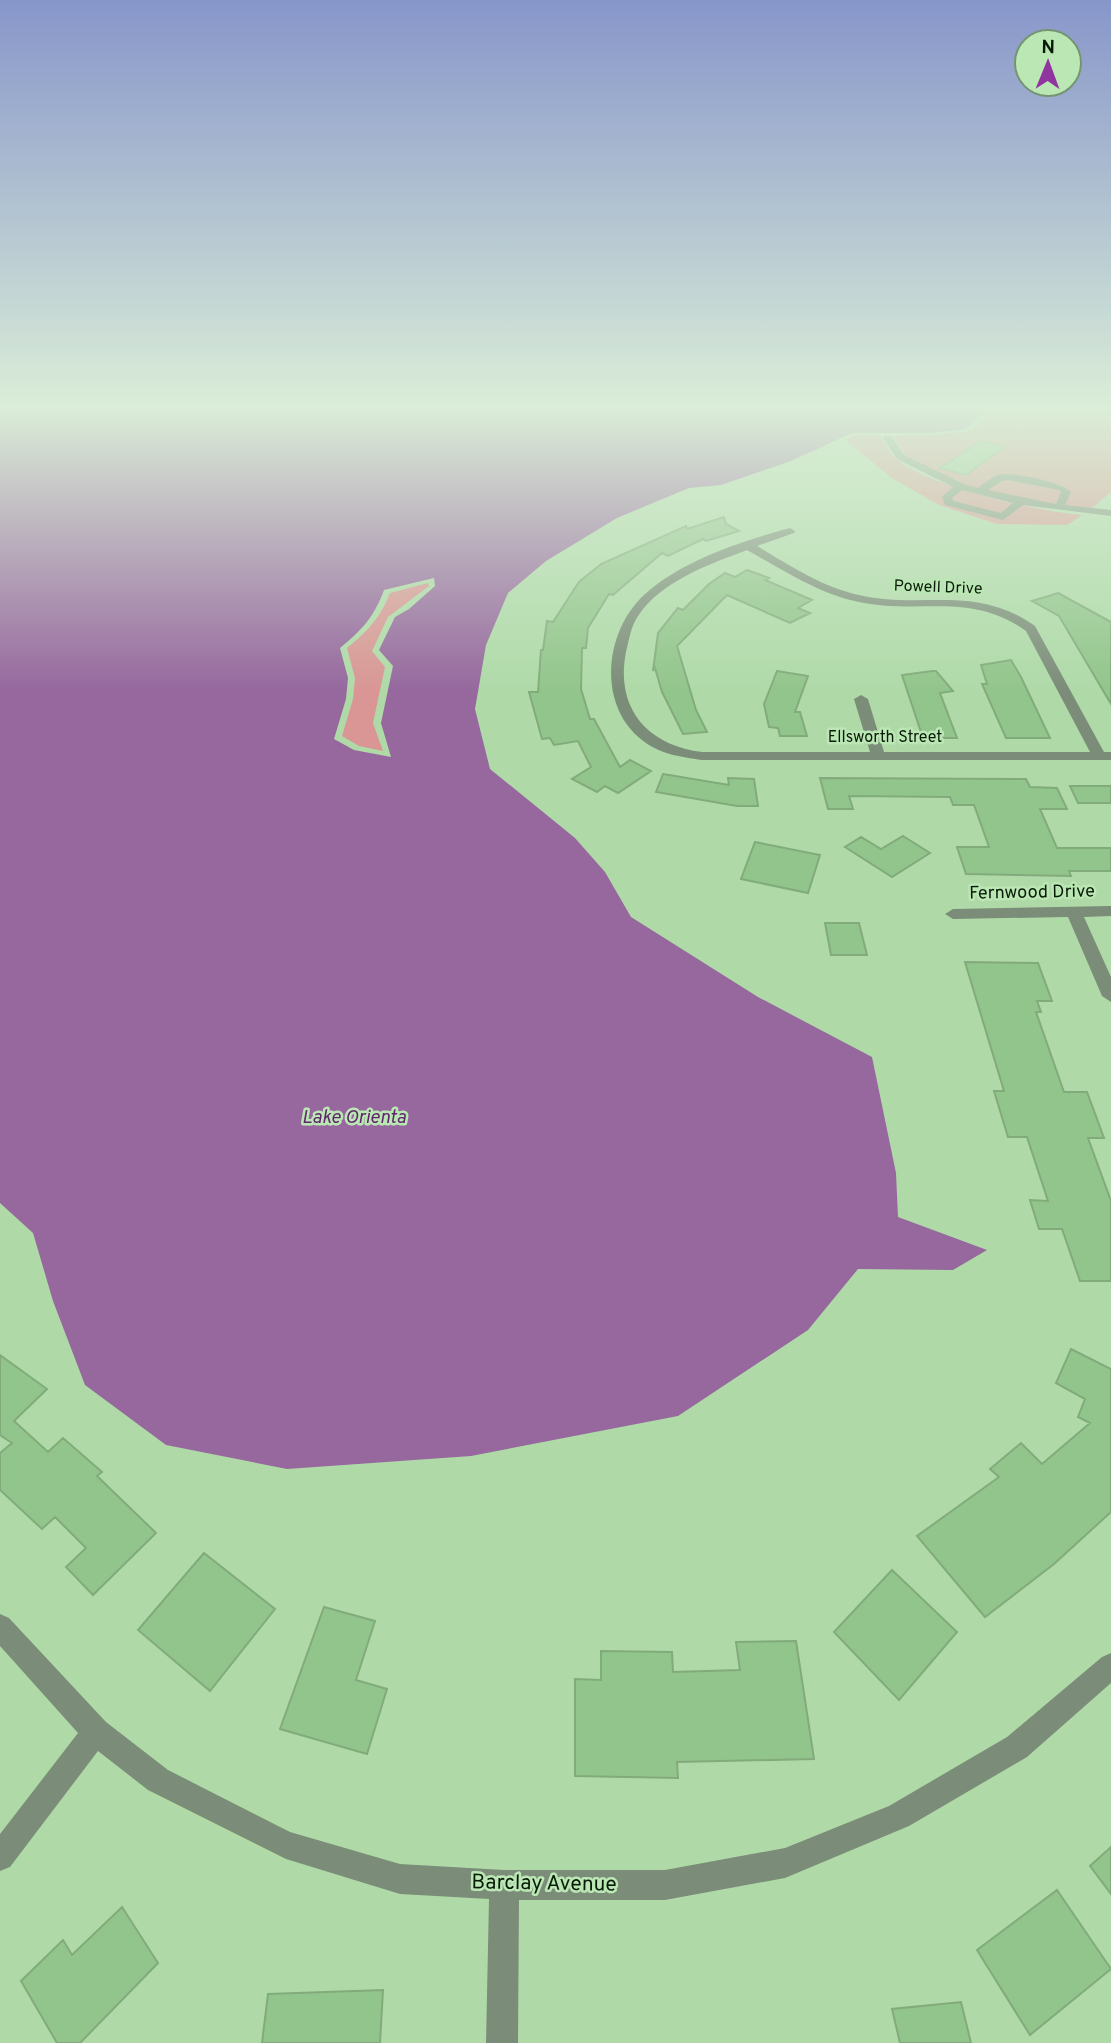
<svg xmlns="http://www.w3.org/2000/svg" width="1111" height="2043" font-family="Overpass,sans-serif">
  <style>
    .green { fill: #d99694 }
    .water { fill: #96689e; fill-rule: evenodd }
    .building { fill: #92c58b; stroke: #82ab7c; stroke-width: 2 }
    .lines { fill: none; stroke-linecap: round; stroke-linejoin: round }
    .minor { fill: #7b8d78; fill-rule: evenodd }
    .labels { text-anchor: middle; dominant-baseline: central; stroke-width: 5; stroke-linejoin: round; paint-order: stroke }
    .far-street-label { font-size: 16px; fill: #0a1a08; stroke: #bbe7b5 }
    .street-label { font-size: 18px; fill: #0a1a08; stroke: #bbe7b5 }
    .water-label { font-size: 19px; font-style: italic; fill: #60256a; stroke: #bbe7b5 }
    .near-street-label { font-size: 21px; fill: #0a1a08; stroke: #bbe7b5 }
  </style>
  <rect width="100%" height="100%" fill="#afdaa8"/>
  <path class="green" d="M990,405h121v87l-20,17c-54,-7 -139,-19 -183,-51 -6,-5 -11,-15 -15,-22l40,-1 37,-4 20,-18z
    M855,435h25c5,8 9,18 15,23 31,28 145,54 187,57l-15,10 -70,-1 -58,-19 -47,-27 -47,-38z
    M428,583l1,3 -41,31 -16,34 13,16 -12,56 10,28 -24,-5 -17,-10 11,-37 2,-21 -8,-30c21,-17 33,-30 43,-55z"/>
  <path class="water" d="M0,405h984l1,6 -19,18 -36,4h-78l-61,28 -70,24 -32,3 -72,30 -71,43 -38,32 -22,52 -11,64 15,60 85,69 30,34 26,45 127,80 114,60 24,116 2,44 89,33 -34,20 -95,-1 -50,61 -130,86 -207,40 -184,13 -121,-24 -81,-60 -32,-84 -20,-68 -33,-30zM434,578l1,8 -26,23 -14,8 -16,33 14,16 -12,57 10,34 -37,-7 -20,-11 12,-40 2,-21 -8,-30c22,-18 34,-31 44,-58z"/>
  <path class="building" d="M980,441l24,6 -38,28 -26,-7z
    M724,517l2,7 13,7 -33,10 -3,-2 -35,17 -6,-3 -49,42 -4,-1 -21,34 -2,20h-4l-1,41 9,30h4l26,48 10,-7 21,11 -33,22 -13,-7 -8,6 -25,-13 19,-12 -13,-26 -24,4 -4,-7 -8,1 -13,-47h9l3,-42h2l4,-29 6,1 26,-40 22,-18 85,-38 1,3z
    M747,570l22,8 -4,2 47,20 -14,8 12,5 -20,10 -63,-28 -50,51 19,64 11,22 -24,2 -21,-42 -7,-24 -2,3 5,-38 20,-25 5,2 26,-26 16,-11 10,4z
    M1058,593l53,29v82l-52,-88 -27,-15z
    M1011,660l10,17 29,61h-44l-24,-54h5l-6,-19z
    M777,671l31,5 -13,36h5l7,24h-27l-2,-8 -9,-1 -5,-23z
    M932,671h4l17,20 -13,2 17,45h-34l-21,-63z
    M663,774l66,11 -1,-7 26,1 4,27h-21l-81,-14z
    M820,778l206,1 4,8 27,1 10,21h-27l17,39h54v23h-42l2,5 -105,-2 -9,-27h32l-15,-42h-21l-3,-8 -101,-1 4,13h-25z
    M1070,786h41v17h-33z
    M903,836l27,17 -38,24 -47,-30 16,-10 20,12z
    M755,842l65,13 -12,38 -67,-14z
    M825,923h34l8,32h-36z
    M965,962l73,1 14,38h-15l4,11h-5l28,80h23l17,46h-16l23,63v80h-31l-18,-52h-23l-9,-29 18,1 -21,-64h-19l-14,-46h10z
    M1071,1349l40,20v143l-57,52 -69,53 -68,-81 82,-59 -9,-8 31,-26 21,21 48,-41 -12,-6 7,-18 -29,-16z
    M0,1355l47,34 -33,32 34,31 15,-14 39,34 -5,4 59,57 -63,62 -27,-28 20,-19 -31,-31 -13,12 -42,-39v-37l12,-10 -12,-8z
    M204,1553l71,56 -65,82 -72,-61z
    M892,1570l65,62 -58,68 -65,-68z
    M324,1607l51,14 -19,59 31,9 -20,65 -87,-25z
    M796,1641l18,118 -137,3 1,16 -103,-2v-97l26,1v-29l71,1 1,20 67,-2 -4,-28z
    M1111,1847v47l-21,-28z
    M1057,1890l54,79 -81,66 -53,-85z
    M122,1907l36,56 -78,80h-23l-36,-62 42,-41 9,15z
    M383,1990l-3,53h-118l6,-49z
    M961,2002l10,41h-71l-8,-34z"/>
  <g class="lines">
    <path class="minor" d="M885,436h6l13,19 60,29 14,4c6,-4 12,-10 19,-13 13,-4 66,7 74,17l-6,13 46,5v6l-88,-11 -20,15 -58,-15 -3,-8 11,-10 -56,-28 -14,-21zM1008,480l51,10 2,2 -5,12 -68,-14 14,-9zM962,490l51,13 -12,10 -47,-12 -2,-3z
      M790,528l5,3 -1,2 -37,13c32,19 65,41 102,49 65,15 115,-12 176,31l69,126h7v8h-409c-21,-3 -43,-6 -60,-20 -46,-36 -37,-110 3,-146 38,-34 97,-53 145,-66zM747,550c36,20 72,44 112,52 62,13 111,-11 167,29l64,121h-206l-16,-53 -7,-4 -7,4 16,53h-168c-55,-7 -87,-44 -76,-100 3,-12 5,-26 12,-36 23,-35 72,-52 109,-66z
      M1111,906v10l-27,1 27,60v25l-9,-6 -34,-79 -115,2 -8,-5 8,-5z
      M0,1614l9,4 97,104 62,48 122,62 110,32 104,6h161l120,-22 104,-42 118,-69 95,-80 9,-4v30l-84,74 -118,69 -124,52 -120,22h-146l-1,143h-32l3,-144 -89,-5 -114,-35 -138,-69 -50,-39 -88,116 -10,4v-37l78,-101 -78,-87z"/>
  </g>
  <linearGradient id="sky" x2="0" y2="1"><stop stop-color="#8796ca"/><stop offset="0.59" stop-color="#dbeed8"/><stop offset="1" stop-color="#dbeed8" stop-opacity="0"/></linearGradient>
  <rect width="1111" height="691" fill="url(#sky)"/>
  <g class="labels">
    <g class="far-street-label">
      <text transform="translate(938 588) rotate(2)">Powell Drive</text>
      <text x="885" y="738">Ellsworth Street</text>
    </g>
    <g class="street-label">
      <text transform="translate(1032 893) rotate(-1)">Fernwood Drive</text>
    </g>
    <g class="water-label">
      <text x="354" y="1118">Lake Orienta</text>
    </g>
    <g class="near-street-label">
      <text transform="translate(544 1884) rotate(1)">Barclay Avenue</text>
    </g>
  </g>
  <g transform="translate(1048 63) rotate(1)"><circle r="33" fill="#bbe7b5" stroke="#749570" stroke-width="2"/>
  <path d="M0-5L12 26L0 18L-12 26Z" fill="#9035a0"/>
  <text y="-10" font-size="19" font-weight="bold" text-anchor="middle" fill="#0a1a08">N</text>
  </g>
</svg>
